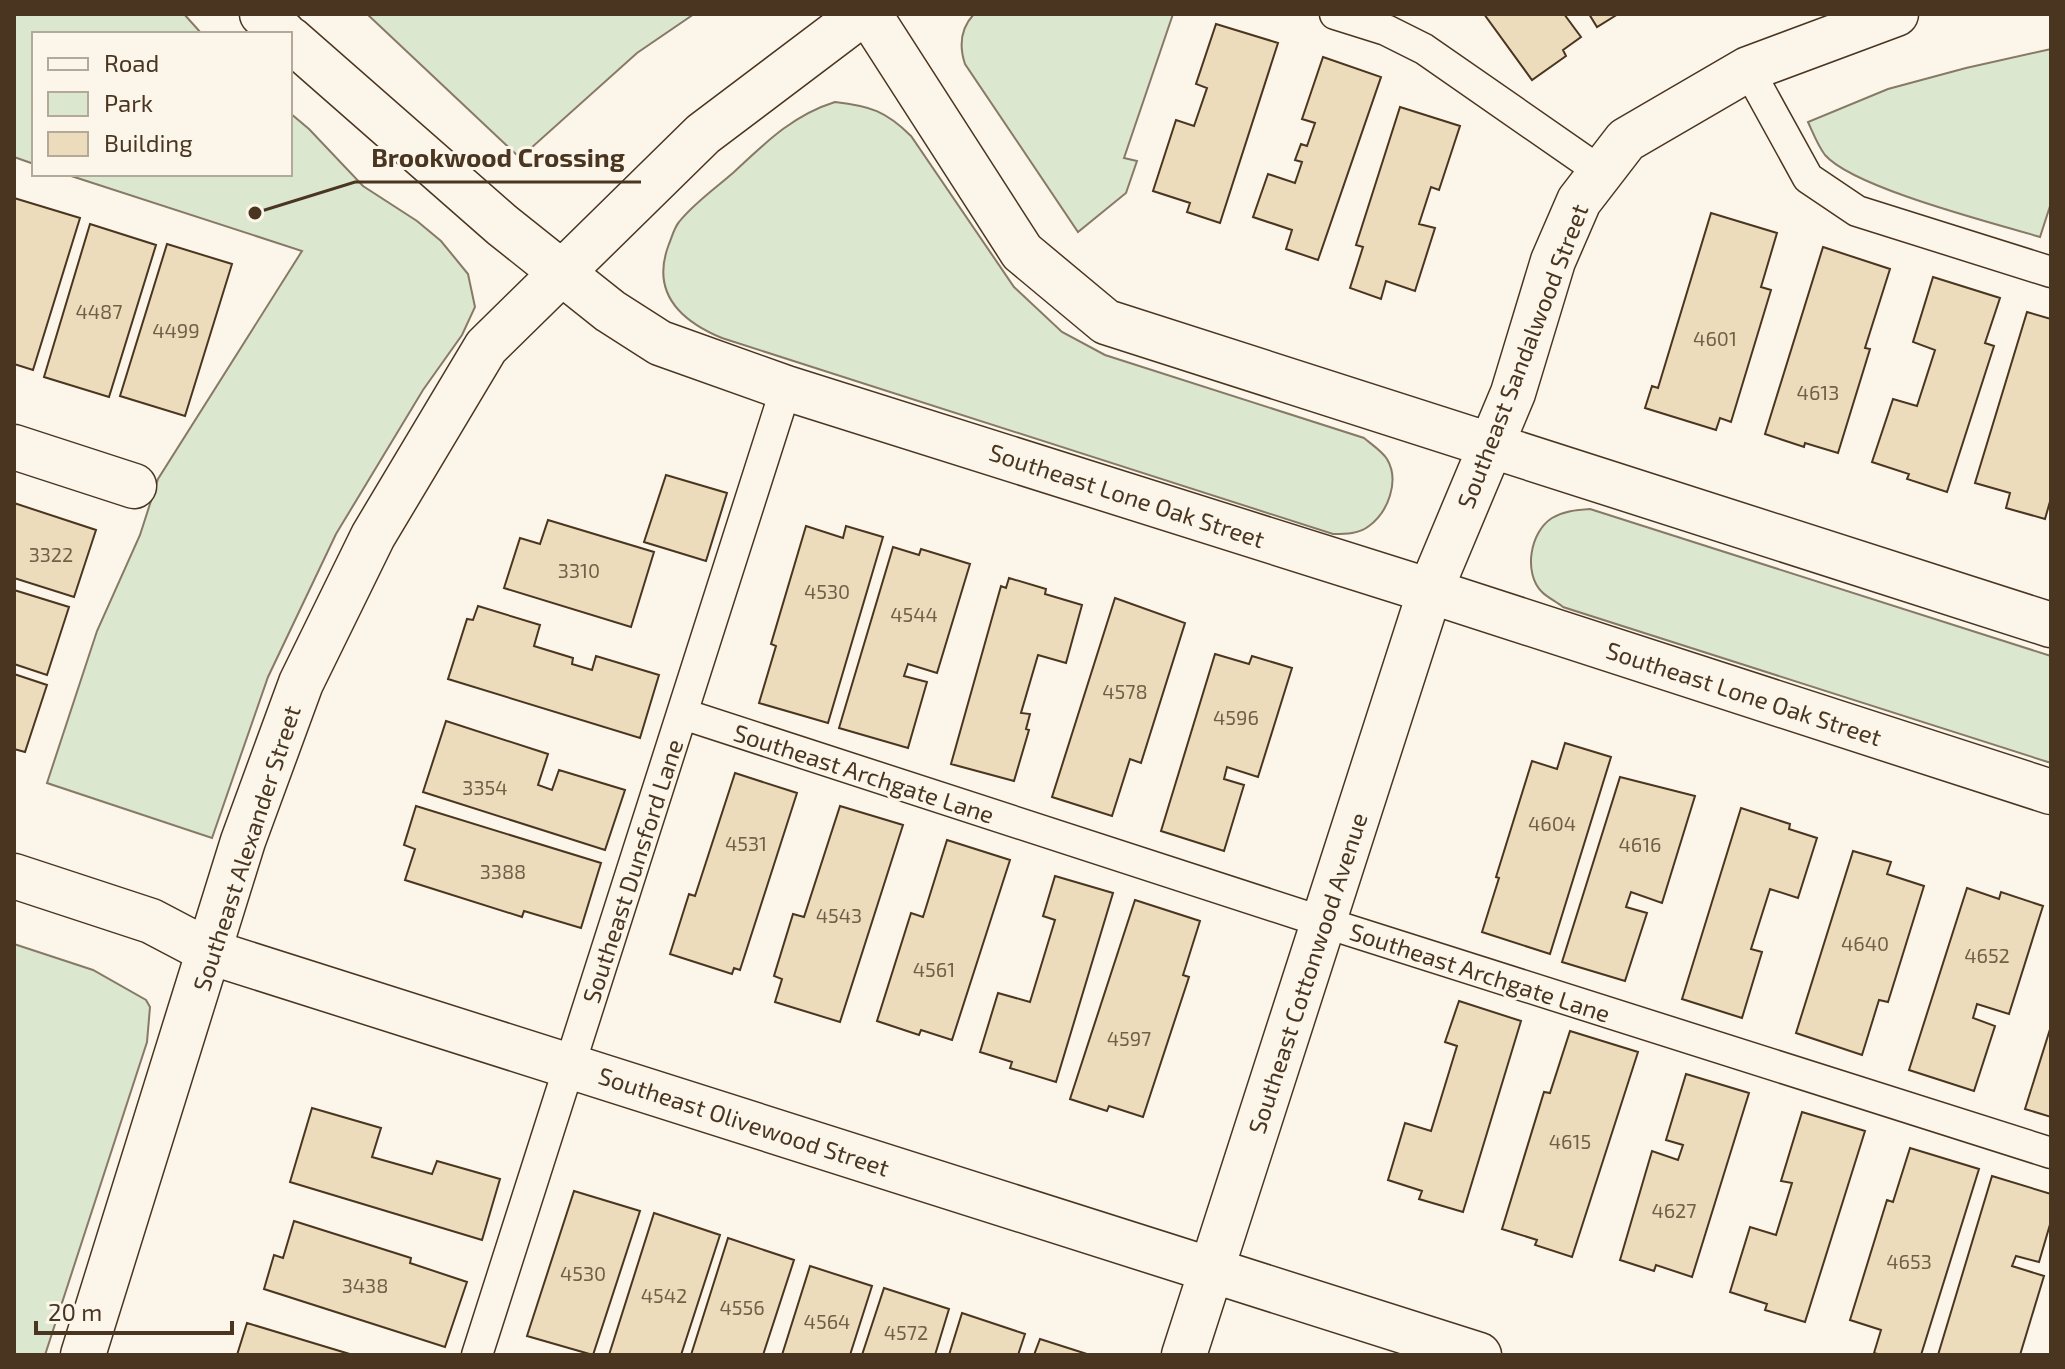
<svg xmlns="http://www.w3.org/2000/svg" width="2065" height="1369" font-family="'Exo 2',sans-serif">
  <style>
    .green { fill: #dce7d0; stroke: #887966; stroke-width: 2 }
    .building { fill: #ecdcbc; stroke: #4a3520; stroke-width: 2 }
    .lines { fill: none; stroke-linecap: round; stroke-linejoin: round }
    .lane-casing { stroke: #4a3520; stroke-width: 33 }
    .street-casing { stroke: #4a3520; stroke-width: 47 }
    .lane { stroke: #fbf6e9; stroke-width: 30 }
    .street { stroke: #fbf6e9; stroke-width: 44 }
    .labels { text-anchor: middle; dominant-baseline: central; stroke-width: 6; stroke-linejoin: round; paint-order: stroke }
    .number-label { font-size: 20px; fill: #725f47 }
    .street-label { font-size: 24px; fill: #4a3520; stroke: #fbf6e9 }
    .leader { fill: none; stroke: #4a3520; stroke-width: 3 }
    .callout-dot { fill: #4a3520; stroke: #fbf6e9; stroke-width: 3 }
    .callout-label { font-size: 26px; text-anchor: middle; font-weight: bold; fill: #4a3520; stroke: #fbf6e9; stroke-width: 6; stroke-linejoin: round; paint-order: stroke }
  </style>
  <rect width="100%" height="100%" fill="#fbf6e9"/>
  <path class="green" d="M14,14h170l18,20h-168v130l-20,-7z
    M367,14h327l-57,39 -117,105z
    M974,14h199l-49,144 13,3 -11,32 -48,39 -113,-168c-6,-18 -5,-35 9,-50z
    M2051,49v154l-11,34c-47,-14 -186,-49 -215,-82 -7,-9 -12,-22 -17,-33l80,-33 78,-21z
    M835,102c35,4 51,9 76,34l103,151 48,45 43,23 259,83c7,6 18,13 23,21 13,22 1,53 -18,67 -10,8 -23,8 -36,8l-611,-196c-41,-17 -72,-45 -53,-94 3,-7 5,-16 10,-22 15,-19 37,-34 55,-50 31,-29 59,-57 101,-70z
    M290,113l19,16 54,57 54,35 24,20 27,33 7,33 -13,28 -39,55 -87,144 -68,143 -56,161 -165,-55 50,-152 43,-96 18,-56 144,-228 -237,-77h225z
    M1590,509l461,147v107l-488,-156c-6,-5 -15,-9 -21,-15 -19,-19 -12,-60 10,-74 12,-7 24,-8 38,-9z
    M14,944l79,26 53,30 4,7 -3,35 -102,313h-31z"/>
  <path class="building" d="M1484,14h80l17,23 -18,13 3,6 -34,24z
    M1589,14h29l-21,13z
    M1216,24l62,19 -58,180 -33,-11 3,-9 -37,-12 23,-71 18,6 13,-38 -11,-4z
    M1323,57l58,20 -63,183 -32,-11 6,-19 -39,-13 15,-43 27,9 7,-21 -7,-2 6,-16 6,2 8,-23 -13,-4z
    M1400,107l60,19 -21,64 -8,-3 -12,37 16,4 -20,63 -29,-10 -5,18 -31,-11 13,-41 -7,-2z
    M14,198l66,20 -47,152 -19,-6z
    M1711,213l66,20 -16,54 10,3 -40,132 -11,-4 -4,12 -71,-22 7,-22 6,2z
    M90,224l66,21 -47,152 -65,-20z
    M167,244l65,20 -47,152 -65,-20z
    M1823,247l67,22 -25,79 5,1 -32,104 -33,-10 -1,4 -39,-13z
    M1933,277l67,21 -15,45 9,3 -47,146 -40,-13 2,-5 -37,-12 21,-63 24,7 18,-56 -22,-8z
    M2027,312l24,7v179l-6,21 -39,-11 4,-15 -35,-10z
    M666,475l61,18 -21,68 -62,-19z
    M14,503l82,27 -22,67 -60,-19z
    M548,520l106,32 -23,75 -127,-39 16,-50 20,6z
    M806,526l37,12 3,-12 37,11 -55,186 -69,-20 17,-57 -5,-2z
    M893,547l26,8 2,-6 49,15 -33,109 -29,-9 -4,12 23,6 -19,66 -69,-20z
    M1009,578l37,11 -1,5 37,11 -16,58 -28,-8 -17,58 9,1 -4,15 3,1 -15,51 -63,-17 50,-178 5,2z
    M14,590l55,17 -22,68 -33,-11z
    M1115,598l70,25 -44,140 -11,-4 -18,57 -60,-19z
    M478,606l62,19 -6,21 39,12 -1,6 20,6 4,-14 63,19 -19,63 -192,-59 19,-60 6,1z
    M1215,654l34,10 3,-8 40,12 -34,109 -31,-10 -3,12 20,6 -20,66 -63,-20z
    M14,674l33,11 -22,67 -11,-3z
    M446,721l102,33 -10,31 14,5 7,-20 66,20 -20,60 -182,-58z
    M1565,743l46,14 -61,197 -68,-22 17,-54 -3,-1 36,-116 25,8z
    M735,773l62,20 -57,177 -6,-2 -2,6 -62,-20 19,-60 6,2z
    M1620,777l75,19 -33,107 -31,-11 -5,15 21,6 -22,68 -63,-19z
    M416,806l185,57 -20,65 -57,-17 -2,6 -117,-37 10,-31 -11,-4z
    M840,806l63,19 -63,197 -65,-20 7,-23 -8,-3 19,-62 11,3z
    M1741,808l49,16 -1,5 28,9 -19,60 -28,-9 -19,60 11,3 -20,66 -60,-19z
    M947,840l63,20 -58,180 -31,-10 -2,5 -42,-14 34,-108 12,4z
    M1853,851l38,11 -4,12 37,12 -36,116 -9,-2 -17,55 -66,-22z
    M1055,876l58,17 -57,189 -46,-14 2,-6 -32,-10 18,-59 32,9 25,-82 -12,-4z
    M1967,888l32,11 2,-7 42,14 -34,108 -32,-10 -4,14 22,8 -21,65 -65,-21z
    M1135,900l65,21 -17,54 6,2 -46,140 -34,-11 -2,5 -37,-12z
    M1459,1001l62,20 -58,191 -44,-13 3,-8 -34,-11 17,-57 26,8 26,-85 -12,-4z
    M2051,1026v91l-26,-8z
    M1570,1031l68,21 -66,205 -37,-12 2,-5 -35,-11 42,-137 6,1z
    M1686,1074l63,19 -57,184 -36,-12 -2,6 -34,-11 32,-109 26,9 5,-15 -17,-5z
    M312,1108l69,20 -9,29 60,17 5,-13 63,18 -18,61 -192,-58z
    M1802,1112l63,19 -60,191 -40,-12 2,-6 -37,-12 20,-65 26,8 16,-52 -11,-2z
    M1910,1148l69,21 -58,186h-40l-7,-2 7,-23 -31,-10 37,-120 6,2z
    M1992,1176l59,18v27l-12,41 -23,-6 -4,10 32,10 -24,79h-82z
    M574,1191l66,20 -47,144 -66,-19z
    M654,1213l66,22 -39,120h-72z
    M294,1221l117,37 -1,5 57,19 -22,65 -181,-58 10,-34 9,3z
    M728,1238l66,22 -31,95h-72z
    M810,1266l62,20 -22,69h-68z
    M884,1288l65,21 -14,46h-73z
    M962,1313l63,21 -7,21h-69z
    M247,1323l106,32h-116z
    M1040,1339l50,16h-56z"/>
  <g class="lines">
    <g class="lane-casing">
      <path id="lane" d="M1335,14l51,16 38,19 177,123
        M1748,69l60,109 49,33 194,61
        M683,714l640,208 728,231
        M477,1355l309,-967"/>
    </g>
    <g class="street-casing">
      <path id="street" d="M262,14l22,20
        M869,14l153,238 84,70 945,303
        M290,39l212,186 108,86 50,32 126,45 644,203 621,201
        M14,447l120,39
        M14,876l137,45 59,31 1269,403
        M83,1355l160,-514 58,-158 72,-147 113,-189 217,-213 159,-120
        M1184,1355l246,-764 83,-198 40,-132 26,-60 47,-61 122,-71 148,-55"/>
    </g>
    <use href="#lane" class="lane"/>
    <use href="#street" class="street"/>
  </g>
  <g class="labels">
    <g class="number-label">
      <text x="99" y="311">4487</text>
      <text x="176" y="330">4499</text>
      <text x="1715" y="338">4601</text>
      <text x="1818" y="392">4613</text>
      <text x="51" y="554">3322</text>
      <text x="579" y="570">3310</text>
      <text x="827" y="591">4530</text>
      <text x="914" y="614">4544</text>
      <text x="1125" y="691">4578</text>
      <text x="1236" y="717">4596</text>
      <text x="485" y="787">3354</text>
      <text x="1552" y="823">4604</text>
      <text x="746" y="843">4531</text>
      <text x="1640" y="844">4616</text>
      <text x="503" y="871">3388</text>
      <text x="839" y="915">4543</text>
      <text x="1865" y="943">4640</text>
      <text x="1987" y="955">4652</text>
      <text x="934" y="969">4561</text>
      <text x="1129" y="1038">4597</text>
      <text x="1570" y="1141">4615</text>
      <text x="1674" y="1210">4627</text>
      <text x="1909" y="1261">4653</text>
      <text x="583" y="1273">4530</text>
      <text x="365" y="1285">3438</text>
      <text x="664" y="1295">4542</text>
      <text x="742" y="1307">4556</text>
      <text x="827" y="1321">4564</text>
      <text x="906" y="1332">4572</text>
    </g>
    <g class="street-label">
      <text transform="translate(1522 356) rotate(-69)">Southeast Sandalwood Street</text>
      <text transform="translate(1127 495) rotate(18)">Southeast Lone Oak Street</text>
      <text transform="translate(1744 693) rotate(18)">Southeast Lone Oak Street</text>
      <text transform="translate(864 773) rotate(18)">Southeast Archgate Lane</text>
      <text transform="translate(246 848) rotate(-72)">Southeast Alexander Street</text>
      <text transform="translate(632 871) rotate(-72)">Southeast Dunsford Lane</text>
      <text transform="translate(1480 972) rotate(18)">Southeast Archgate Lane</text>
      <text transform="translate(1307 973) rotate(-72)">Southeast Cottonwood Avenue</text>
      <text transform="translate(744 1121) rotate(18)">Southeast Olivewood Street</text>
    </g>
  </g>
  <path class="leader" d="M255 213L355 182H641"/>
  <circle class="callout-dot" cx="255" cy="213" r="8"/>
  <g class="callout-label">
    <text x="498" y="167">Brookwood Crossing</text>
  </g>
  <rect width="2065" height="1369" fill="none" stroke="#4a3520" stroke-width="32"/>
  <rect x="32" y="32" width="260" height="144" fill="#fbf6e9" stroke="#b4a999" stroke-width="2"/>
  <rect x="48" y="58" width="40" height="12" fill="#fbf6e9" stroke="#b4a999" stroke-width="2"/>
  <text x="104" y="72" font-size="24" fill="#4a3520">Road</text>
  <rect x="48" y="92" width="40" height="24" fill="#dce7d0" stroke="#b4a999" stroke-width="2"/>
  <text x="104" y="112" font-size="24" fill="#4a3520">Park</text>
  <rect x="48" y="132" width="40" height="24" fill="#ecdcbc" stroke="#b4a999" stroke-width="2"/>
  <text x="104" y="152" font-size="24" fill="#4a3520">Building</text>
  <path d="M36 1321v12h196v-12" fill="none" stroke="#4a3520" stroke-width="4"/>
  <text x="48" y="1321" font-size="24" fill="#4a3520" stroke="#fbf6e9" stroke-width="6" paint-order="stroke">20 m</text>
</svg>
